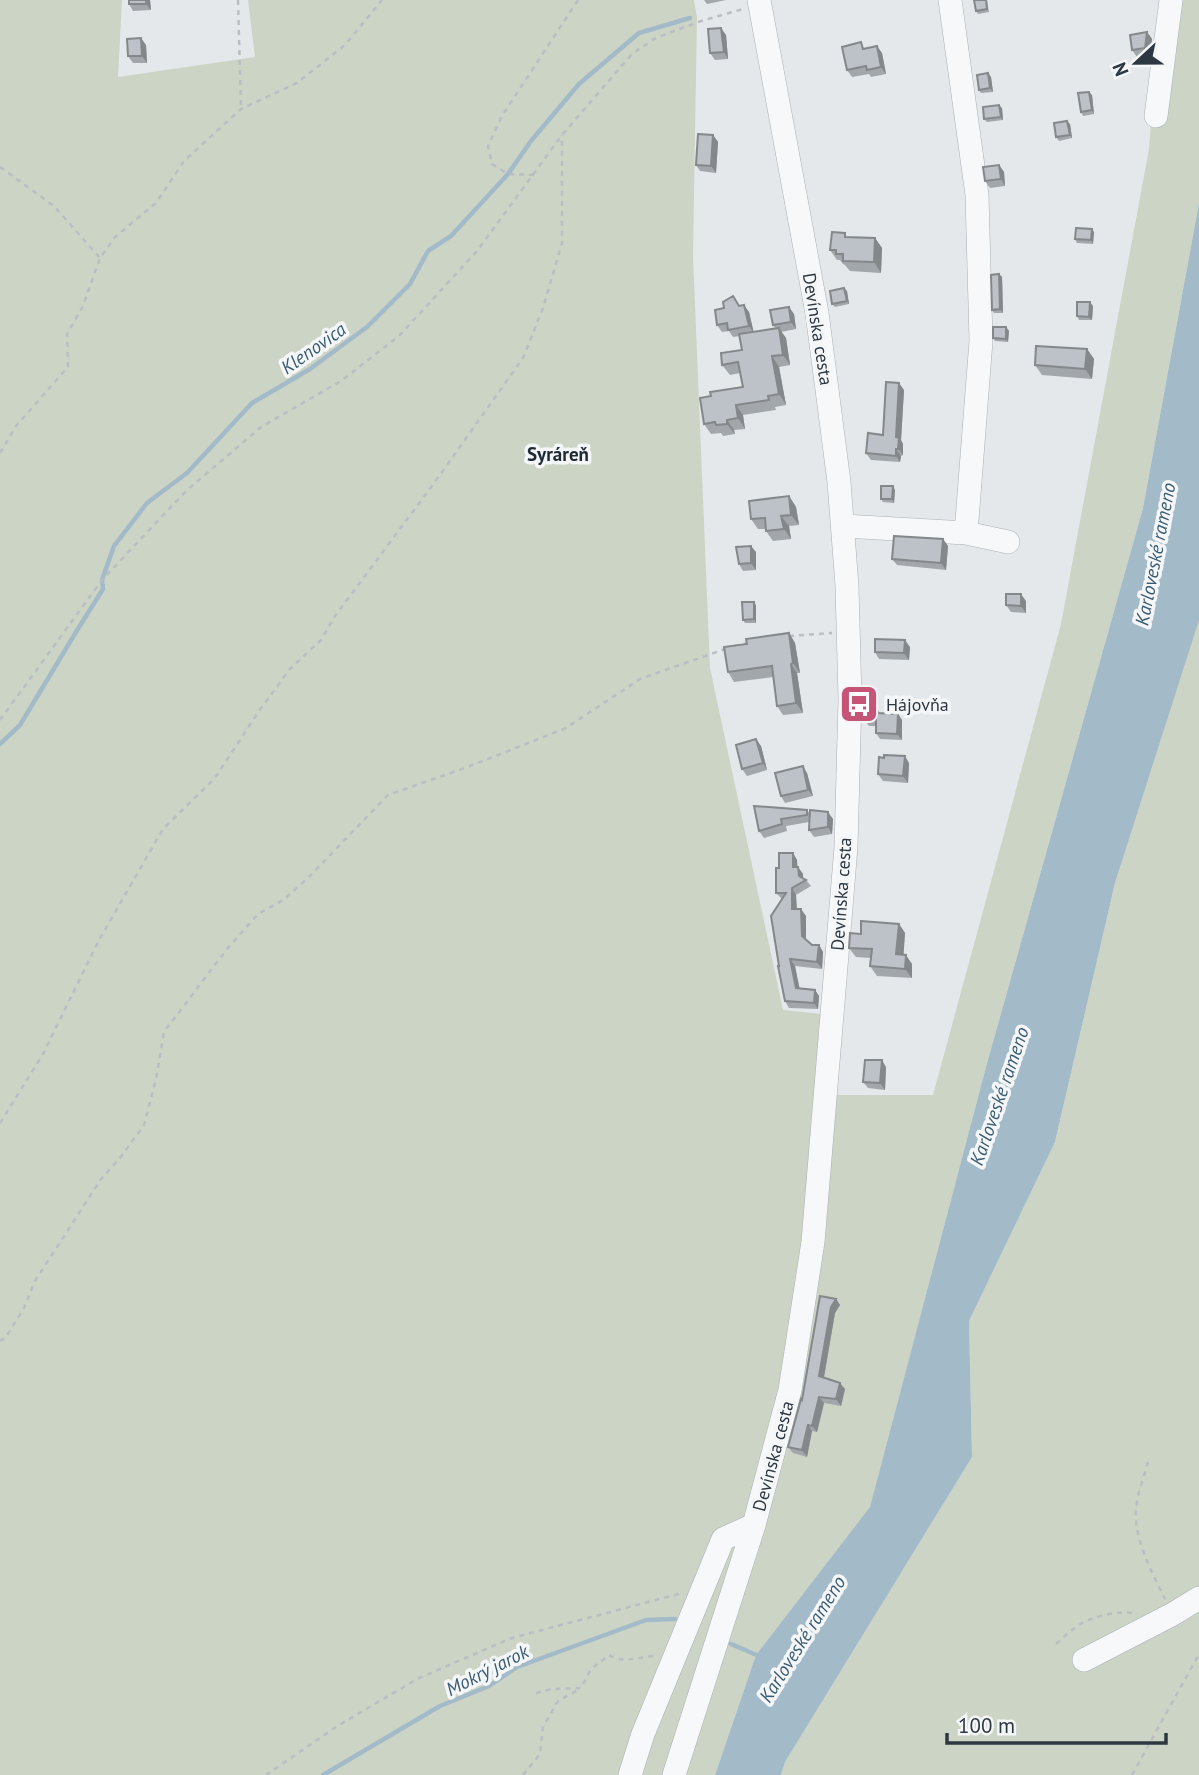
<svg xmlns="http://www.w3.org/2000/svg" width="1199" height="1775" font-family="'PT Sans',sans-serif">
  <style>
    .green { fill: #ccd4c6 }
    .water { fill: #a3bac8 }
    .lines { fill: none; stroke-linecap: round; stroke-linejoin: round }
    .stream { stroke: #a3bac8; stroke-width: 4.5 }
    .minor-casing { stroke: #a9b0b5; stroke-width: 24 }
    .path { stroke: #babec2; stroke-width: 2.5; stroke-dasharray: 5 5; stroke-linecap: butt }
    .minor { stroke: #f7f8f9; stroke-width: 23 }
    .wall { fill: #a2a7ab }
    .shaded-wall { fill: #84888b }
    .building { fill: #bcc2c7; stroke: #84888b; stroke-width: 2 }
    .labels { text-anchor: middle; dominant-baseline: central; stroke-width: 7; stroke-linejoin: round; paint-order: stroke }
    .street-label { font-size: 18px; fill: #2d3842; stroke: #f4f6f8 }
    .poi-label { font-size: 18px; fill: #2d3842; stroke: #f4f6f8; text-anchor: start }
    .water-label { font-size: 19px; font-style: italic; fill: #3a5c73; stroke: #f4f6f8 }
    .neighbourhood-label { font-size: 19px; font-weight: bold; fill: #1f2933; stroke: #f4f6f8 }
  </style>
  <rect width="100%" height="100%" fill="#e4e8eb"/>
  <path class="green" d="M0,0h122l-4,77 137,-20 -7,-57h446l3,17 -4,239 17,412 73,342 39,4 14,81h97l128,-471 88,-475 11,-149h39v203l-56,305 -157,559 -116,441 -114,147 -41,120h-715z
    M1199,618v1157h-418l4,-13 187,-305 -3,-136 86,-179 60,-259z"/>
  <path class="water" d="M1199,203v417l-84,263 -60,259 -86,179 3,136 -187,305 -4,13h-66l41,-120 114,-148 116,-440 157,-559z"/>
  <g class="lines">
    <path class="stream" d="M0,744l20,-19 56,-93 27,-43 -1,-9 12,-34 33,-43 40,-30 65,-70 58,-34 57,-42 43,-43 18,-33 23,-15 57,-62 23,-33 48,-57 60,-51 51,-15
      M731,1644l28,12
      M323,1775l117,-69 49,-20 28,-19 129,-47 29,-1"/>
    <g class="minor-casing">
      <path id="minor" d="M950,0l27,195 4,146 -15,192
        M1156,116l15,-116
        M844,526l122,7 42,9
        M1084,1660l89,-46 26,-16
        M630,1775l13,-41 80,-195 31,-14
        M674,1775l80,-250 36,-135 23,-148 33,-395 4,-148 -3,-113 -8,-104 -22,-169 -58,-313"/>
    </g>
    <path class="path" d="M238,0l3,109
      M0,167l54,39 46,52
      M534,175l-26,-1 -16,-10 -4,-18 14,-30 76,-116
      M0,453l16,-27 52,-59 -1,-33 16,-28 17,-48 15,-21 41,-34 28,-42 57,-52 56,-26 48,-38 37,-45
      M789,636l43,-3
      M734,646l14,-3
      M0,720l102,-140 84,-89 75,-64 80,-46 58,-45 78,-85 85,-116 70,-81 22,-15 12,-5 35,-13 42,-12
      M0,1123l43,-69 56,-114 64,-111 52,-51 44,-67 31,-42 31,-29 14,-24 97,-130 91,-128 20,-50 19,-65v-108
      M0,1341l6,-4 18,-29 11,-27 66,-102 19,-21 24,-33 12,-46 8,-47 63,-83 31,-35 25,-14 25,-22 80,-83 77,-27 101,-40 74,-49 88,-31
      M1148,1462c-4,15 -11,32 -12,48 -2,30 16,62 29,89
      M1056,1644c8,-7 15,-14 23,-19 11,-8 43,-16 56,-11
      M536,1693l16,-4 29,-1 10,-19 18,-14c14,9 30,2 45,1
      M266,1775l73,-50 80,-47 93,-40 170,-45
      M523,1775l17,-21 3,-27 15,-26 20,-11
      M1132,1775l67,-121"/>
    <use href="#minor" class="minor"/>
  </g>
  <path class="wall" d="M129,0h21l1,10 -18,1 -4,-7z
    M704,0h22l-19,4z
    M987,0l2,12 -11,2 -2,-3z
    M1147,32l5,7 -2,16 -13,2 -5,-7z
    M726,35l2,24 -13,1 -5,-7z
    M146,45l1,18h-14l-5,-7z
    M866,49l16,4 4,21 -15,3 -2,-3 -17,3 -5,-7z
    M988,73l3,4 2,15 -12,1 -2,-3z
    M1092,95l2,19 -11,2 -2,-4z
    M1002,108l1,12 -16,2 -3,-3z
    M1070,124l2,14 -13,3 -3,-4z
    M713,135l5,7 -2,31 -16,-2 -4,-6z
    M999,165l5,7 1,14 -15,2 -5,-7z
    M1094,232l-1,12 -16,-1 -2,-4z
    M848,237l27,1 7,10 -1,25 -31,-2 -5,-6 -2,-1 -3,-4h-3l-7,-10z
    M999,274l3,3 1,36h-9l-2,-3z
    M847,291l2,13 -14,3 -3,-3z
    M739,306l10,6 4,20 22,-4 -2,-3 21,-11 2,15 -15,3 5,6 4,27 -11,2 7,38 -11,2 1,3 -33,5 2,14 -11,1 1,4 -12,2 -2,-3 -10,1 -7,-10 7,-28 32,-9 -3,-14 -10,2 -8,-10 20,-15 -2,-14 -7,1 -4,-6 -7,1 -5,-7z
    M1093,306l-1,14h-13l-2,-4z
    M1006,327l3,4 -1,11 -13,-1 -2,-3z
    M1087,349l7,10 -2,20 -50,-4 -7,-10z
    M904,390l-3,50 2,4v11l-2,1 -1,6 -29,-2 -5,-7 17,-18z
    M895,490l-1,13 -11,-1 -2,-3z
    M789,496l7,11 3,18 -10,1 2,13 -18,2 -7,-10v-2h-8l-7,-10z
    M943,539l5,7 -2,24 -49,-5 -5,-6z
    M756,552v18l-13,1 -4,-7z
    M1026,601v12l-15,-1 -5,-7z
    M756,605v18h-11l-2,-3z
    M789,633l6,10 5,30h-3l6,40 -20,2 -6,-9 -4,-29 -39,5 -6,-10 19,-28z
    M910,647l-1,13 -30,-1 -4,-7z
    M877,709l3,4 18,1 4,6v20l-22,-1 -4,-6v-7h-7l-4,-6z
    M761,746l6,24 -20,6 -5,-7z
    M909,763l-1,20 -25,-2 -5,-7z
    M807,773l6,23 -28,7 -4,-7z
    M754,806l53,4 3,4 23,5 -1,15 -18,3 -5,-7v-8l-23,4 1,5 -23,7 -5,-7z
    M793,853l4,7v7l6,7v4l3,2 5,6 -15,9 1,14 9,7v24l6,5h7l4,7 -1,17 -27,-3 4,23 16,1 4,6 -1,13 -29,-1 -4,-7 -6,-35 3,-67 -6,-6 3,-25z
    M899,924l6,9 -2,22 9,9v14l-35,-2 -7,-10 1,-8 -15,-1 -7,-9 12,-14z
    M886,1067l-1,23 -17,-2 -5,-6z
    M836,1299l4,6 -5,8 -11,65 21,11 -4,17 -17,-3 -7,29 -5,-1 -5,26 -14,-4 -5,-6 14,-47z"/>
  <path class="shaded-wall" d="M146,0h4l1,10 -5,-6z
    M721,28l5,7 2,24 -4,-7z
    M1147,32l5,7 -2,16 -5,-7z
    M141,38l5,7 1,18 -5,-7z
    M877,46l5,7 4,21 -5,-7z
    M988,73l3,4 2,15 -3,-4z
    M1089,92l3,3 2,19 -2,-4z
    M999,105l3,3 1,12 -2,-3z
    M1067,121l3,3 2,14 -2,-3z
    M713,135l5,7 -2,31 -5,-7z
    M999,165l5,7 1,14 -4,-7z
    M1092,229l2,3 -1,12 -2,-4z
    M875,238l7,10 -1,25 -7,-11z
    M999,274l3,3 1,36 -3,-4z
    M844,288l3,3 2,13 -2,-3z
    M1090,302l3,4 -1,14 -3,-3z
    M744,305l5,7 5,21 -5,-7z
    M789,307l5,7 2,15 -5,-7z
    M1006,327l3,4 -1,11 -2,-3z
    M779,328l7,10 4,27 -7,-10z
    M1087,349l7,10 -2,20 -7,-10z
    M772,356l7,11 7,38 -7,-11z
    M899,383l5,7 -3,50 2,4v11l-5,-6 -2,-12z
    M736,405l7,10 2,14 -7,-11z
    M727,420l7,10 1,4 -8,-10z
    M896,449l5,7 -1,6 -4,-6z
    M893,486l2,4 -1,13 -2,-4z
    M789,496l7,11 3,18 -8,-10z
    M781,516l8,10 2,13 -7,-10z
    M943,539l5,7 -2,24 -5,-7z
    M751,546l5,6v18l-5,-7z
    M1021,594l5,7v12l-5,-7z
    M754,602l2,3v18l-2,-4z
    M789,633l6,10 5,30 -7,-10z
    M905,640l5,7 -1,13 -5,-7z
    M791,664l6,9 6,40 -7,-10z
    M898,714l4,6v20l-5,-6z
    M756,739l5,7 6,24 -4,-7z
    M905,756l4,7 -1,20 -5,-7z
    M803,766l4,7 6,23 -5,-6z
    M828,812l5,7 -1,15 -4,-7z
    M793,853l4,7 1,14 -5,-7z
    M798,867l5,7v8l-4,-6z
    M792,888l4,7 1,21 -5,-7z
    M801,909l5,7v27l-4,-7z
    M899,924l6,9 -2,31 -7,-10z
    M819,945l4,7 -1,17 -5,-7z
    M906,955l6,9v14l-7,-9z
    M790,959l5,7 6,29 -5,-7z
    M815,990l4,6 -1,13 -4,-6z
    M882,1060l4,7 -1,23 -5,-7z
    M836,1299l4,6 -5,8 -12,69 -4,-6 12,-69z
    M840,1383l5,6 -4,17 -5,-7z
    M819,1397l5,6 -7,29 -5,-6z
    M808,1425l4,6 -5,26 -5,-7z"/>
  <path class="building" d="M129,0h17v4h-17z
    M974,0h12l1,9 -11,2z
    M721,28l3,24 -14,1 -2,-24z
    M1147,32l-2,16 -13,2 -2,-15z
    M141,38l1,18h-14l-1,-17z
    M861,42l2,7 14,-3 4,21 -14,3 -1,-4 -19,4 -5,-23z
    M988,73l2,15 -11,2 -2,-15z
    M1089,92l3,18 -11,2 -3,-19z
    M999,105l2,12 -17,2 -1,-12z
    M1067,121l3,14 -14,2 -2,-14z
    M698,134l15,1 -2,31 -15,-1z
    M999,165l2,14 -16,2 -2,-14z
    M1076,228l16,1 -1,11 -16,-1z
    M832,232l13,1v4l30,1 -1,24 -31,-1v-7h-7v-4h-6z
    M999,274l1,35 -8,1 -1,-35z
    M844,288l3,13 -15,3 -2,-13z
    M733,296l6,10 5,-1 5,21 -21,4 -1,-7 -10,2 -2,-15 9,-2 -1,-6z
    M1077,302h13l-1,15 -12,-1z
    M789,307l2,15 -18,3 -3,-15z
    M993,327h13v12l-13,-1z
    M779,328l4,27 -11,1 7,38 -11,2 1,4 -33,5 2,13 -11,2v4l-11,1 -1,-3 -11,2 -4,-26 11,-2 -1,-4 33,-5 -5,-25 -16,3 -1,-12 21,-3 -3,-16z
    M1036,346l51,3 -2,20 -50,-4z
    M886,382l13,1 -3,54 3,1 -1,11h-2v7l-30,-3 2,-20 15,2z
    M881,486h12l-1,13h-11z
    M789,496l2,19 -10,1 3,13 -18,2 -1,-13 -14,1 -2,-18z
    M894,536l49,3 -2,24 -49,-4z
    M751,546v17l-12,1 -3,-17z
    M1006,594h15v12l-15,-1z
    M742,602h12v17l-11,1z
    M789,633l4,30 -2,1 5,39 -19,3 -5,-40 -44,6 -4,-25 23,-3 -1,-5z
    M875,639l30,1 -1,13 -29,-1z
    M865,709h12v4l21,1 -1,20 -21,-1v-13h-11z
    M756,739l7,24 -21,6 -6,-24z
    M884,755l21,1 -2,20 -25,-2 1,-17 5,1z
    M803,766l5,24 -27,6 -6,-23z
    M754,806l53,4v5l-26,4 1,5 -23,7z
    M810,810l18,2v15l-19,3z
    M779,853h14v14h5l1,9 7,4 -14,8v21h9l1,27 10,9h7l-2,17 -27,-3 6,29 19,2 -1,13 -29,-2 -7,-35h1l-8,-50 15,-23h-10v-25h3z
    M861,921l38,3 -3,30 10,1 -1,14 -35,-3 2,-17 -23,-1 1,-15 11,1z
    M865,1060h17l-2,23 -17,-1z
    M820,1296l16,3 -5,8 -12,69 21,7 -4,16 -17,-2 -7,29 -4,-1 -6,25 -14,-3 13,-48 1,1z"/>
  <defs>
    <g id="bus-square" transform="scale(2.0125)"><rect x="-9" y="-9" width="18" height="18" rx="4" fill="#c55477" stroke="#f4f6f8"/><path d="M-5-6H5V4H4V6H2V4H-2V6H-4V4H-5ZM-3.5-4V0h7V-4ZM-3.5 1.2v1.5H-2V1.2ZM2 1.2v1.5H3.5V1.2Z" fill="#fff"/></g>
  </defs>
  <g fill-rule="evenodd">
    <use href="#bus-square" x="859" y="704"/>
  </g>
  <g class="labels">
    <g class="street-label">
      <text transform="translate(818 329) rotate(81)">Devínska cesta</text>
      <text transform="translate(841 894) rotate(-86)">Devínska cesta</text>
      <text transform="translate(773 1456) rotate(-75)">Devínska cesta</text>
    </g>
    <g class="poi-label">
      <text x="886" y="704">Hájovňa</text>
    </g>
    <g class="water-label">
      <text transform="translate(313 348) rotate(-35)">Klenovica</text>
      <text transform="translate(1155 554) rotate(-79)">Karloveské rameno</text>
      <text transform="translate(999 1096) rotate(-71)">Karloveské rameno</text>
      <text transform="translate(802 1639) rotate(-58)">Karloveské rameno</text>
      <text transform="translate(487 1670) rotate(-27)">Mokrý jarok</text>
    </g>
    <g class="neighbourhood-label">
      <text x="558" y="454">Syráreň</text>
    </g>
  </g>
  <g transform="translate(1136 63) rotate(248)" stroke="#f4f6f8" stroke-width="5" paint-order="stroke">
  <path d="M0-5L12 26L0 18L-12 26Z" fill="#2d3842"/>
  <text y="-10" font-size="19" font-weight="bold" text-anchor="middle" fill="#2d3842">N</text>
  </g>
  <path d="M947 1733v10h219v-10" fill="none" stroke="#2d3842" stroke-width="3.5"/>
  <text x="958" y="1733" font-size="21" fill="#2d3842" stroke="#f4f6f8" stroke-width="5" paint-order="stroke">100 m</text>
</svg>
